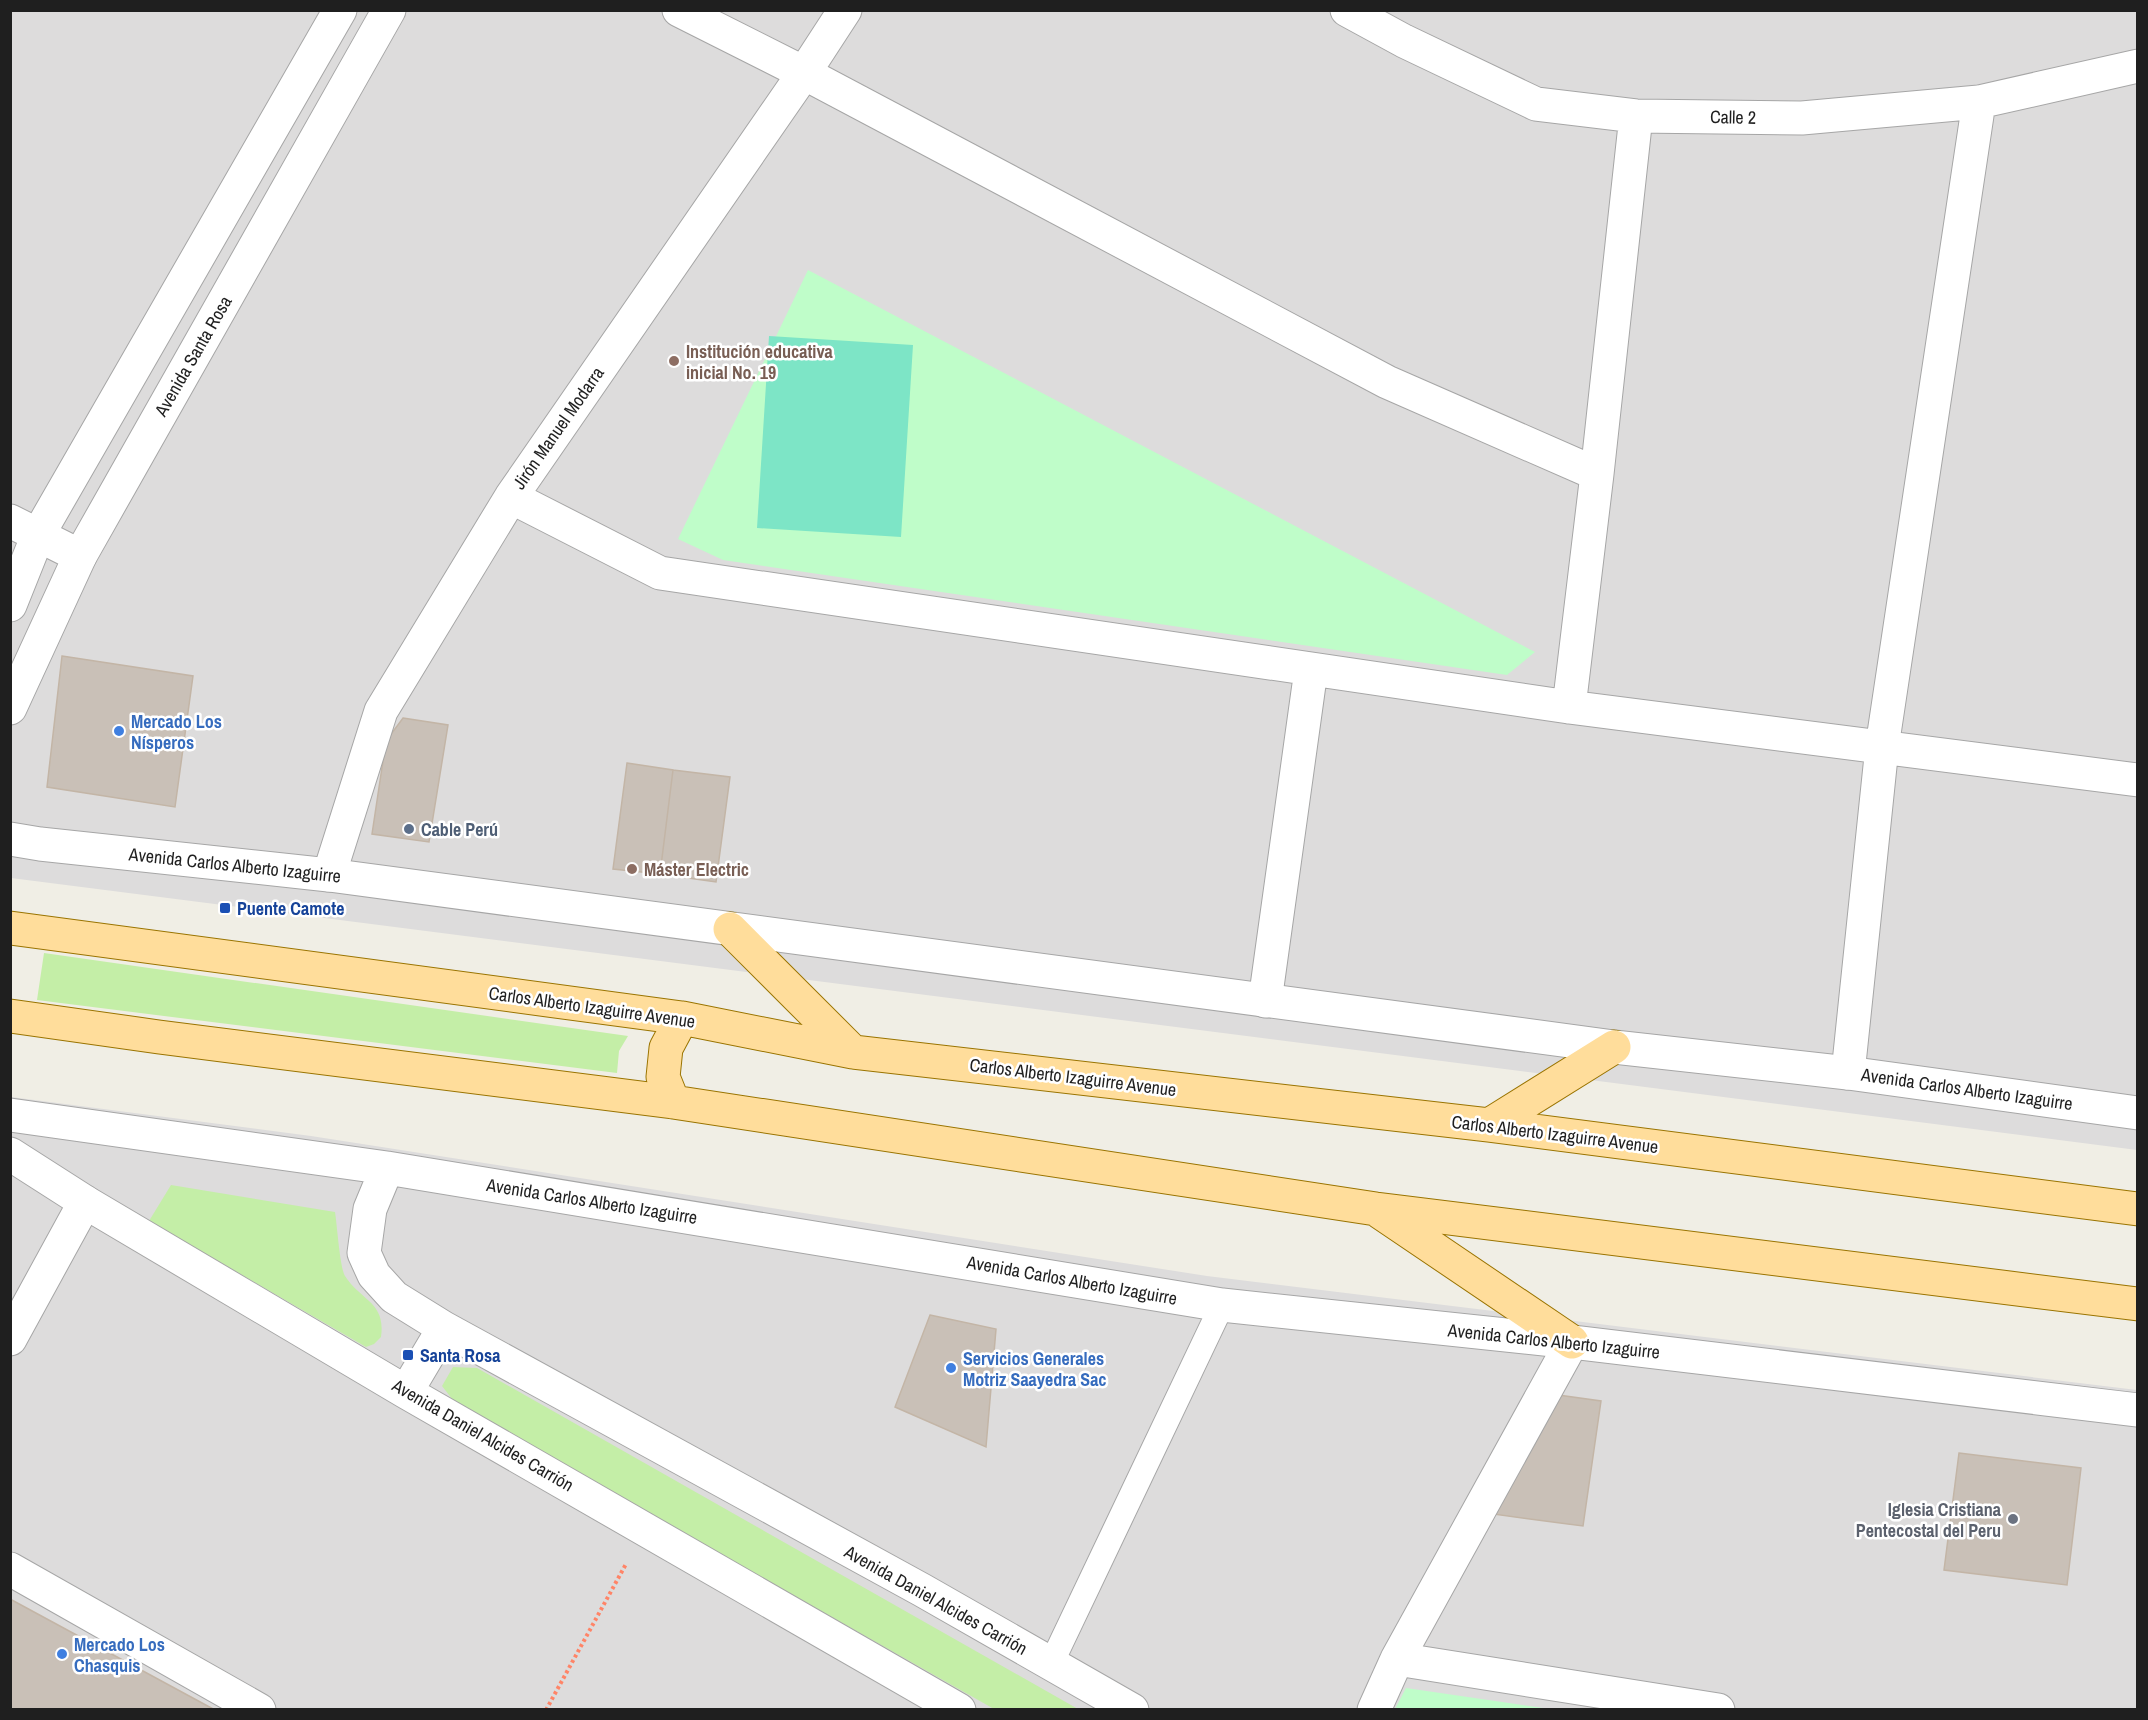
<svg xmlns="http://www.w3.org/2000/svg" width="2148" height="1720" font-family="'Archivo Narrow',sans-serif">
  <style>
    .residential { fill: #dddcdc }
    .grass { fill: #c4eea7 }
    .park { fill: #bffdc9 }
    .pitch { fill: #7de5c6 }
    .building { fill: #c9c0b7; stroke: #c3b5a6; stroke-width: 1.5 }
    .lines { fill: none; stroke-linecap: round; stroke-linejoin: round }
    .service-casing { stroke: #a6a6a6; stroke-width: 26 }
    .minor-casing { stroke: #a6a6a6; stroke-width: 35 }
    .tertiary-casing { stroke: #a6a6a6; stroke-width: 35 }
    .primary-casing { stroke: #9a7400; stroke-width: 35 }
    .path { stroke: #ff8467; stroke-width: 4; stroke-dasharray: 3 3; stroke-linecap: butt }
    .service { stroke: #fff; stroke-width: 24 }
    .minor { stroke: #fff; stroke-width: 33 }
    .tertiary { stroke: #fff; stroke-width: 33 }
    .primary { stroke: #ffdd9b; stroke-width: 33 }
    .education-dot { fill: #8d6e63; stroke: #fff; stroke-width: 2 }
    .shop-dot { fill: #3f7fe0; stroke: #fff; stroke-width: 2 }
    .service-dot { fill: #5c6f8a; stroke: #fff; stroke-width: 2 }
    .transit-dot { fill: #1a4fb4; stroke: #fff; stroke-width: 2 }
    .worship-dot { fill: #6b7280; stroke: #fff; stroke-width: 2 }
    .labels { text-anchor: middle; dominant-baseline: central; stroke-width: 5; stroke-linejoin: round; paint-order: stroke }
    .street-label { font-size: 18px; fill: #1f1f1f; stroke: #fff }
    .education-label { font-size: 18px; font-weight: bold; fill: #785e54; stroke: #fff; text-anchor: start }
    .shop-label { font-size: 18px; font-weight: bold; fill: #366cbe; stroke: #fff; text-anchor: start }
    .service-label { font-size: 18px; font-weight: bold; fill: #4e5e75; stroke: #fff; text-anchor: start }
    .transit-label { font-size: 18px; font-weight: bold; fill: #164399; stroke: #fff; text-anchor: start }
    .worship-label { font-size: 18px; font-weight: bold; fill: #5b616d; stroke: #fff; text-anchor: end }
  </style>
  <rect width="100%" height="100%" fill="#f0eee5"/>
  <path class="residential" d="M11,11h2126v1139l-2126,-272z
    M11,1097l300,39 896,140 930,114v319l-2126,1z"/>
  <path class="grass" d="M44,953l584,83 -9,15 -2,22 -580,-73z
    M171,1185l164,27c2,12 5,56 10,64 16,25 41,26 36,61l-7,7 -8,3 -217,-126z
    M453,1367l24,1 601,341h-84l-538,-305 -14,-18z"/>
  <path class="park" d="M808,270l727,382 -28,23 -784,-115 -45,-21z
    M1406,1688l144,21h-155z"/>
  <path class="pitch" d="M769,336l144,9 -12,192 -144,-9z"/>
  <path class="building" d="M62,656l131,20 -18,131 -128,-20z
    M403,718l45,7 -19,117 -57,-8 14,-93z
    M627,763l46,7 -13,104 -47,-5z
    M673,770l57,7 -14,105 -56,-8z
    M930,1315l66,14 -10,118 -91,-40z
    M1551,1394l50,7 -18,125 -90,-12z
    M1959,1453l122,15 -14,117 -123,-15z
    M10,1599l205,111h-205z"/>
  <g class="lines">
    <g class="service-casing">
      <path id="service" d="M1051,1664l171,-359"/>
    </g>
    <g class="minor-casing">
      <path id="minor" d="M679,10l125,63 583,309 210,92
        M1347,10l57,31 132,63 100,12 166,2 177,-16 159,-36
        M511,497l149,76 909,134 569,73
        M10,521l70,35
        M1569,707l28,-233 39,-358
        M329,875l52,-164 130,-214 293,-424 41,-63
        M1265,1001l46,-331
        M1848,1073l34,-326 97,-645
        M10,1339l75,-137
        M10,1569l249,141
        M1397,1659l321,51
        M1374,1710l23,-51 175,-317"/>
    </g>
    <g class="tertiary-casing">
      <path id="tertiary" d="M10,605l28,-70 302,-525
        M10,708l70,-152 309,-546
        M10,839l30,5 289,31 1285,172 234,26 290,40
        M10,1115l377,53 835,137 350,37 566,68
        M10,1154l75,48 321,190 553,318
        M387,1168l-17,41 -6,44 10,22 20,22 50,31 478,262 210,120
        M406,1392l38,-64"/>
    </g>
    <g class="primary-casing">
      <path id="primary" d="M10,928l672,90 171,34 636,73 649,84
        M730,929l123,123
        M10,1016l149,21 514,65 703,107 762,95
        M673,1102l-10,-25 3,-29 16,-30
        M1489,1125l125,-78
        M1380,1212l192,130"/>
    </g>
    <path class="path" d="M546,1710l80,-146"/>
    <use href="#service" class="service"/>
    <use href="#minor" class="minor"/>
    <use href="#tertiary" class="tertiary"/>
    <use href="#primary" class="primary"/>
  </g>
  <g class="education-dot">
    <circle cx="674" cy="361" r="6"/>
    <circle cx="632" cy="869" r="6"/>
  </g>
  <g class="shop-dot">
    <circle cx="119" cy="731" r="6"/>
    <circle cx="951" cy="1368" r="6"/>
    <circle cx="62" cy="1654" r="6"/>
  </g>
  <circle class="service-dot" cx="409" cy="829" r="6"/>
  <g class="transit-dot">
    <rect x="219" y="902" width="12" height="12" rx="3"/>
    <rect x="402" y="1349" width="12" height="12" rx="3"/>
  </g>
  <circle class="worship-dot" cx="2013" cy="1519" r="6"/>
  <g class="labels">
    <g class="street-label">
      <text transform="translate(1733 117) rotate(1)">Calle 2</text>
      <text transform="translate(193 356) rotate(-60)">Avenida Santa Rosa</text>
      <text transform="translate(558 428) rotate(-55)">Jirón Manuel Modarra</text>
      <text transform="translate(235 865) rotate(6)">Avenida Carlos Alberto Izaguirre</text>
      <text transform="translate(592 1007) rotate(8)">Carlos Alberto Izaguirre Avenue</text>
      <text transform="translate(1073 1077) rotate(7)">Carlos Alberto Izaguirre Avenue</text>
      <text transform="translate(1967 1089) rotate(8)">Avenida Carlos Alberto Izaguirre</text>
      <text transform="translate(1555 1134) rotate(7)">Carlos Alberto Izaguirre Avenue</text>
      <text transform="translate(592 1201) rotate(9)">Avenida Carlos Alberto Izaguirre</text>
      <text transform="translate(1072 1280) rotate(10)">Avenida Carlos Alberto Izaguirre</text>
      <text transform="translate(1554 1341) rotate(6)">Avenida Carlos Alberto Izaguirre</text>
      <text transform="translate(483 1435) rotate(30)">Avenida Daniel Alcides Carrión</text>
      <text transform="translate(936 1600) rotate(29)">Avenida Daniel Alcides Carrión</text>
    </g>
    <g class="education-label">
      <text x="686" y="351">Institución educativa<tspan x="686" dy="21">inicial No. 19</tspan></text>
      <text x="644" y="869">Máster Electric</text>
    </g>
    <g class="shop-label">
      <text x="131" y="721">Mercado Los<tspan x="131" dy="21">Nísperos</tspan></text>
      <text x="963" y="1358">Servicios Generales<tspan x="963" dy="21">Motriz Saayedra Sac</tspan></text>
      <text x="74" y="1644">Mercado Los<tspan x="74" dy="21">Chasquis</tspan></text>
    </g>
    <g class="service-label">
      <text x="421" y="829">Cable Perú</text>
    </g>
    <g class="transit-label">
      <text x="237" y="908">Puente Camote</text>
      <text x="420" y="1355">Santa Rosa</text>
    </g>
    <g class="worship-label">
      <text x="2001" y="1509">Iglesia Cristiana<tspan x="2001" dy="21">Pentecostal del Peru</tspan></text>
    </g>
  </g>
  <rect width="2148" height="1720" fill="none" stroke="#1f1f1f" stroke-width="24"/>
</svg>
